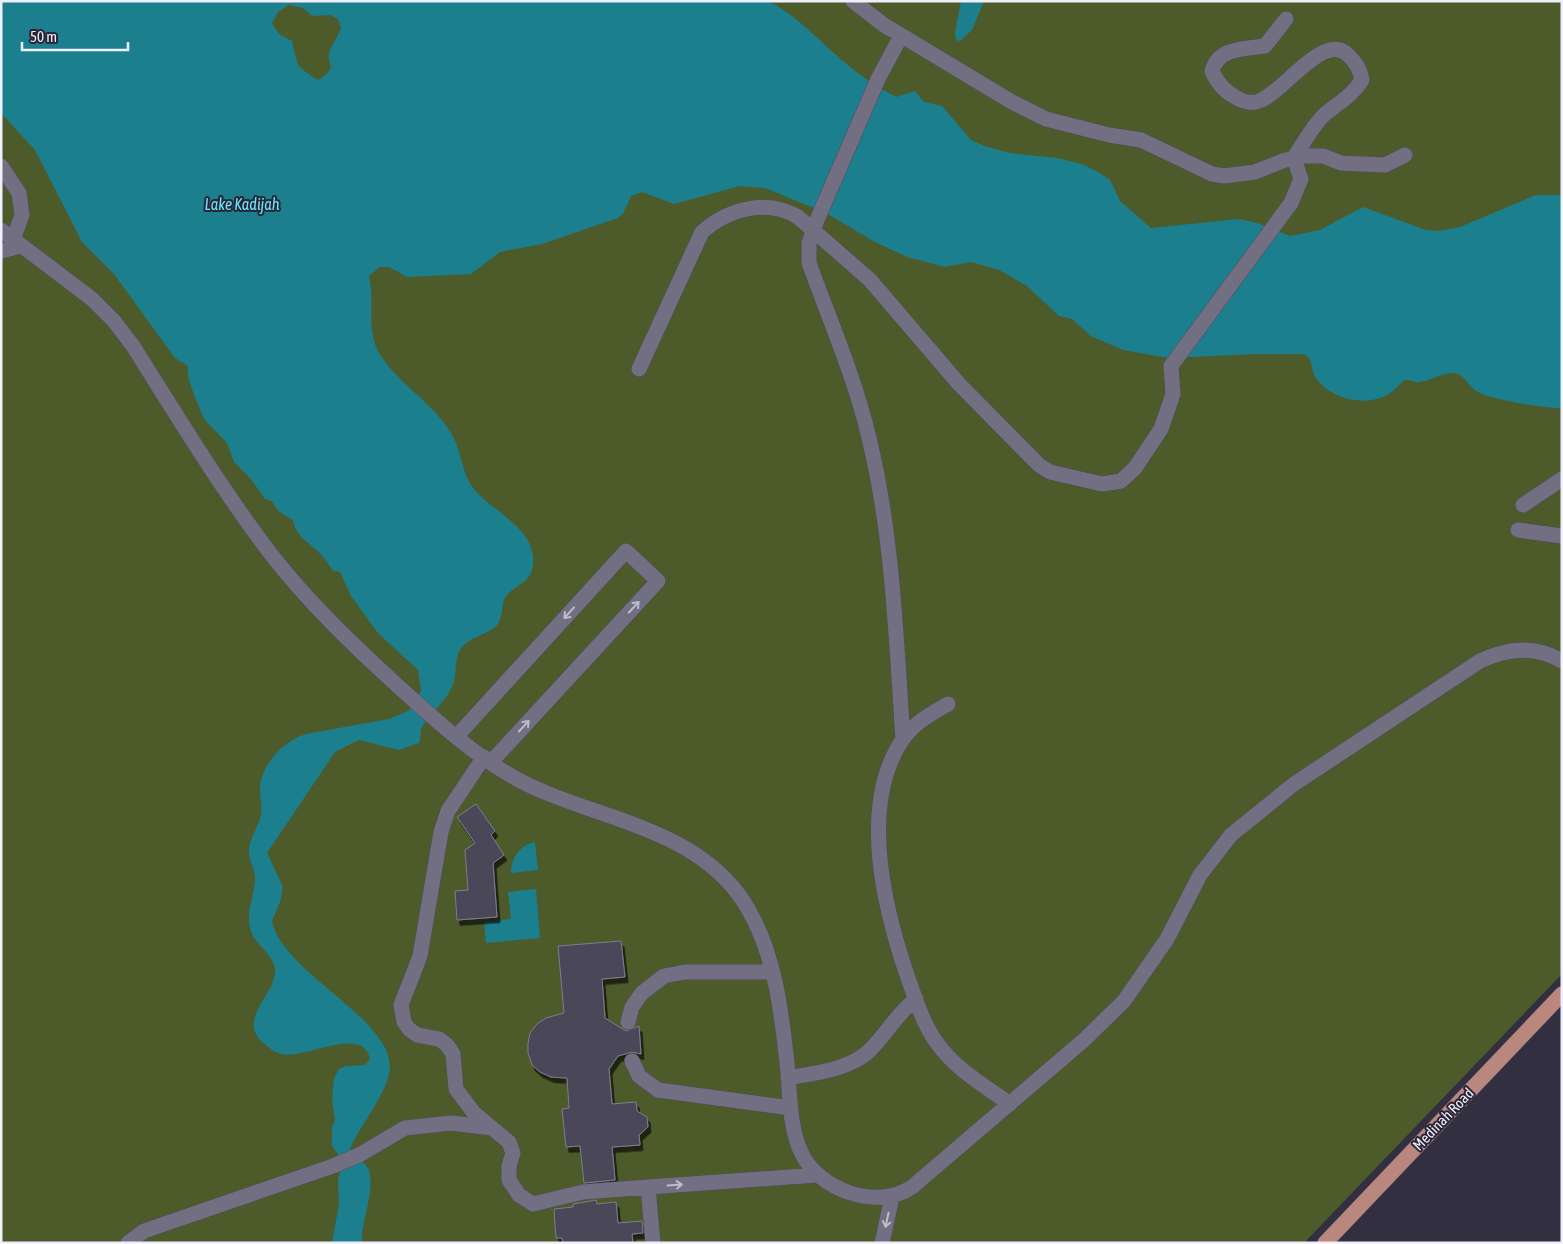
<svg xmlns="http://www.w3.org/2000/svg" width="1563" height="1244" font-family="'Asap Condensed',sans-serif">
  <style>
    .green { fill: #4d5b2a }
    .water { fill: #1c7f8e; fill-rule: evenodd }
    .building { fill: #494658; stroke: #7f7c91; filter: url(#shadow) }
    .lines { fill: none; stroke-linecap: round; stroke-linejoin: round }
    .minor-casing { stroke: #4e4b5a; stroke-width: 16 }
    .major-casing { stroke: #4e4b5a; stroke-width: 16 }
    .minor { stroke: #726f83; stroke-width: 15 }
    .major { stroke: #b9877d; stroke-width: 15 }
    .oneway { stroke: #bebccb }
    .labels { text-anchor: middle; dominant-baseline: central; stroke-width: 4; stroke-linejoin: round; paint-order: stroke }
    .street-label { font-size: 15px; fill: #f1effb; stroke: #282536 }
    .water-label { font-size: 16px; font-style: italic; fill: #6ce6fb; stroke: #282536 }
  </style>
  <defs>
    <filter id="shadow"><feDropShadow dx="3" dy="5.5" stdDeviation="0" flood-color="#0009"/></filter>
  </defs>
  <rect width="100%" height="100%" fill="#322f40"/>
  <path class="green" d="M1,1h1561v973l-258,269h-1303z"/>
  <path class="water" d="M1,1h767c30,15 51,40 76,61 16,14 34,25 52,35l19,-6 9,11 18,4 29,34 13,6 26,7 47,5 25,6 18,9 10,7 10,21 31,27 88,-9 18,4 33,13 30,-6 43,-23 63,23 13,1 21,-4 76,-32h26v213c-18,0 -69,-8 -84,-16 -10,-5 -13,-18 -24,-19 -13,0 -22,7 -34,9 -5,1 -9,-2 -15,-2 -7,5 -13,14 -22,17 -22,9 -53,1 -67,-19 -6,-9 -2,-18 -12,-24h-48l-88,4 -45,-8 -32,-14 -19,-17 -13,-3 -32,-30 -28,-16 -28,-8 -26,5 -38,-10 -32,-15 -49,-29 -61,-25 -25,-2 -66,18 -32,-12 -11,4 -8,18 -5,4 -76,26 -42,8 -29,22 -64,3 -18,-10h-9l-11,9c6,24 -3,52 9,75 19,33 54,50 73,82 11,17 10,40 23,56 19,24 68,42 58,81 -4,14 -18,16 -26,26 -6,9 -2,21 -9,29 -10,11 -28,11 -37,25 -6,10 -3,23 -7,34 -6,17 -20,26 -30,41 -4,6 -1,12 -4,18l-20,7 -40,-10 -24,12 -68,101 16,34 -3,15 -8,19c11,54 129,101 117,153 -5,23 -29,52 -39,75l1,7c4,3 10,4 13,7 18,17 -7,66 -1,80h-31l7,-39 -1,-24 3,-11 -2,-13 -7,-10v-18l3,-8 -3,-20 2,-22 5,-9 7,-3 19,-1 5,-6c-7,-35 -65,1 -89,-5 -7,-2 -14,-8 -19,-12 -25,-24 15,-48 13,-73 -2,-16 -22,-25 -25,-41 -4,-17 4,-31 5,-48 1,-10 -7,-20 -6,-29 1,-14 9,-24 12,-36 2,-11 -3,-23 0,-34 5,-22 25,-41 45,-47l83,-15 19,-8 6,-7 7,-14 -3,-20 -40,-37 -27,-37 -11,-24 -6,-1c-5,-4 -6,-9 -10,-13 -10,-13 -28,-19 -31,-38l-15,-9 -6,-10 -7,-2 -14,-20 -17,-17 -7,-19 -23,-24 -10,-24 -6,-18v-11l-13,-8 -61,-84 -32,-32 -47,-92 -34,-37zM289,5l14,3 9,8 18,-1 8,4 3,9c-3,8 -7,14 -11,22 -6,14 11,16 -12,30 -25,-16 -19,-13 -26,-39l-13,-7 -7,-11 6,-11z
    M961,1h23l-12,29 -12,11 -4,-1 -1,-7z
    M535,842l3,28 -27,3c0,-15 9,-28 24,-31z
    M536,889l4,49 -54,5 -2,-21 27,-3 -3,-27z"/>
  <path class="building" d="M476,804l19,27 -4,4 13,20 -11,8 4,54 -40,3 -2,-29 13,-1 -3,-40 10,-7 -18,-26z
    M621,941l4,36 -23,2 3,39 21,13 13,-5 2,28 -9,-2 -14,4 -9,13 3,35 24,-2 1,9 10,6 1,10 -9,8 1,10 -28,2 3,33 -31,3 -4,-37 -14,1 -4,-38 7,-1 -2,-30 -16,-1 -11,-5 -8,-7 -4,-12v-10l2,-10 7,-9 9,-6 18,-5 -6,-67z
    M596,1200l1,4 19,-2 2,21 24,-2 1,12 -11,1 1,9h-70l-1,-5h-6l-2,-29 19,-2v-3z"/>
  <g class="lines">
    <g class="minor-casing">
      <path id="minor" d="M853,1l31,24 128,77 34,17 63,16 32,5 71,34 12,2 31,-4 30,-12 20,-4h18l18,7 44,2 20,-10
        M901,36l-23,43 -61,141 -8,23v20c21,58 46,115 60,175 24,98 27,201 34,301
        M1,166l18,27 3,22 -9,25
        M1,230l91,69 22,22 19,25c44,70 87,141 137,207 38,49 83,92 129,134 32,29 65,59 101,82 75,49 183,50 239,126 36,50 43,118 49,178 2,26 2,55 13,79 17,38 76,59 111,35l172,-147 40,-39 43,-62 33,-64 31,-40 63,-51 186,-123c27,-13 55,-16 82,0
        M1,251l20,-5
        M639,369l63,-137c26,-23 65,-34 96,-15l72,63 89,104 80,81 11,7 52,12 19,-3 14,-13 26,-39 12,-35 -2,-28 120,-163 10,-24 -7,-21c9,-15 18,-31 30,-43 14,-12 28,-19 38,-35 -2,-12 -7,-18 -15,-26 -24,-22 -65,40 -88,47 -8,3 -15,1 -22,-3 -12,-6 -20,-15 -25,-27 7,-24 32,-22 53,-25l21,-27
        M1523,505l39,-26
        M1518,530l44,6
        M948,704c-17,10 -33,18 -45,35 -45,66 -19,169 5,239 8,22 15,46 29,65 18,26 48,43 73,61
        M457,736l169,-185 32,30 -167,181
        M484,757l-36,54 -7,21 -21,124 -19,49 3,17 5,7 8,6 22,4 8,6 6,9 3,35 18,24 18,15
        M628,1022l4,-15 10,-14 22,-17 21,-4h87
        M632,1061l7,15 19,14 133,18
        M788,1078c26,-5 61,-8 81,-27 17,-16 28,-38 47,-52
        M128,1243l16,-12 189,-65 26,-11 46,-27 46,-5 41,5 17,14 4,11 -4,13v14l10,15 14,9 50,-12 65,-5
        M653,1243l-5,-56 169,-12
        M882,1243l10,-46"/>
    </g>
    <g class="major-casing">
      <path id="major" d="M1325,1243l237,-249"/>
    </g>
    <use href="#minor" class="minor"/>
    <use href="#major" class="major"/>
  </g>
  <defs><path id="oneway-shaft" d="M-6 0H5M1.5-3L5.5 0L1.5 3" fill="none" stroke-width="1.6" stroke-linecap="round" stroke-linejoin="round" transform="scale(1.25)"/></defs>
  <g class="oneway">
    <use href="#oneway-shaft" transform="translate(634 607) rotate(-47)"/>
    <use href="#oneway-shaft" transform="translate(569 613) rotate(132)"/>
    <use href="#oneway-shaft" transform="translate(524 726) rotate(-47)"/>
    <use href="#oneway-shaft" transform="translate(675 1185) rotate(-4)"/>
    <use href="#oneway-shaft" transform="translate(887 1220) rotate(102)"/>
  </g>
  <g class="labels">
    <g class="street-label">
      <text transform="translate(1443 1119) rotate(-46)">Medinah Road</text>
    </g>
    <g class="water-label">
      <text x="242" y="204">Lake Kadijah</text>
    </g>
  </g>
  <rect width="1563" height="1244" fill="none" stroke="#f1effb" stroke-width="5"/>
  <path d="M22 42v8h106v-8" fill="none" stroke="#f1effb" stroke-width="2.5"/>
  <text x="30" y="42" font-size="15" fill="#f1effb" stroke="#282536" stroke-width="4" paint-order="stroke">50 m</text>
</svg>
